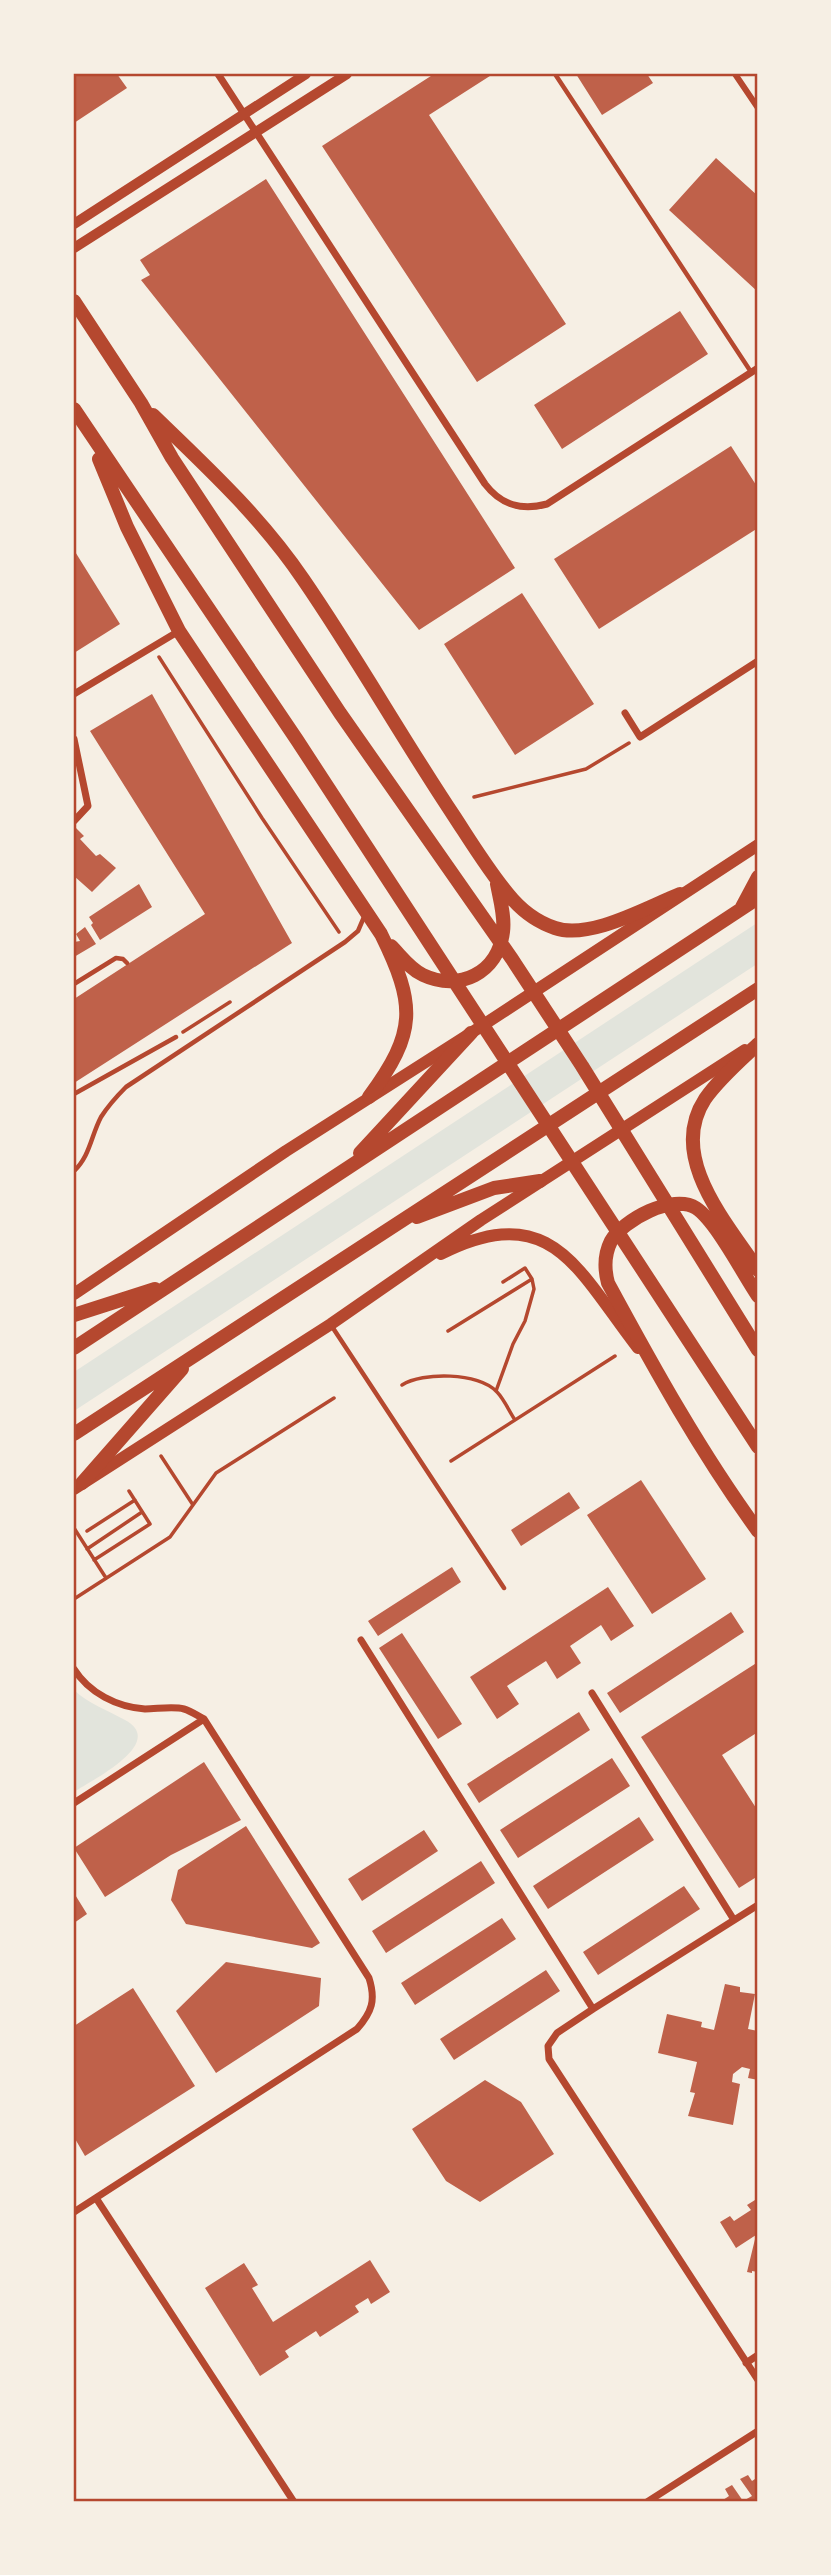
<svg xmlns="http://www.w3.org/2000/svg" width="831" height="2575" font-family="'Sofia Sans Condensed',sans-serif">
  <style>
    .green { fill: #e2e4dc }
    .building { fill: #bf614a }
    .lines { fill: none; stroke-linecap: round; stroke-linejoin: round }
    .path { stroke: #b5482f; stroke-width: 3.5 }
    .service { stroke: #b5482f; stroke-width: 4.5 }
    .pedestrian { stroke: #b5482f; stroke-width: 6 }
    .minor { stroke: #b5482f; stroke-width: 7 }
    .tertiary { stroke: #b5482f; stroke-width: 10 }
    .secondary { stroke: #b5482f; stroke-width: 12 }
    .primary { stroke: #b5482f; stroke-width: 14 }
    .neatline { fill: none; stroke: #b5482f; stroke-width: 2.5 }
  </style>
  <rect width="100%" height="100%" fill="#f6efe4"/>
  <path class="green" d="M757,923v41l-683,447v-39z
    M74,1690c15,14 33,20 51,30 43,23 -35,61 -51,72z"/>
  <path class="building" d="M74,74h43l10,14 -53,35z
    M434,74h59l-64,41 137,209 -89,58 -155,-236z
    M576,74h71l6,9 -51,32z
    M716,158l42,38v96l-89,-82z
    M266,179l249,389 -96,62 -278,-350 9,-5 -10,-15z
    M680,311l28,43 -146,95 -28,-44z
    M731,446l27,42v40l-159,101 -45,-70z
    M74,550l46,74 -46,29z
    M522,593l72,111 -79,51 -71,-111z
    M152,694l140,249 -218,140v-84l131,-85 -115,-183z
    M74,826l10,10 -4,3 16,17 4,-2 16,14 -24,24 -18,-16z
    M139,884l13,23 -52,33 -9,-15 2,-2 -4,-6z
    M85,927l11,17 -22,13v-15l6,-1 -4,-7z
    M641,1480l65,99 -54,35 -65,-99z
    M569,1492l11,16 -59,38 -10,-16z
    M452,1567l9,15 -83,54 -10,-15z
    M608,1587l26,39 -23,15 -10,-16 -31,21 11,17 -24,16 -11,-18 -39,25 12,18 -22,15 -27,-42z
    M731,1612l13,20 -124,81 -13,-20z
    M402,1633l60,91 -24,15 -59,-91z
    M758,1662v70l-36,23 36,56v65l-19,12 -98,-151z
    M579,1712l11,18 -111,73 -12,-19z
    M612,1758l18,28 -112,72 -18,-28z
    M204,1762l37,58 -70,35 -66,42 -31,-49z
    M639,1817l15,23 -106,69 -15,-23z
    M246,1826l74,117 -8,5 -126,-24 -15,-24 7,-30z
    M424,1830l14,21 -76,50 -14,-22z
    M481,1861l14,22 -109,70 -14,-22z
    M684,1886l16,23 -102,66 -15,-23z
    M74,1893l13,21 -13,9z
    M502,1918l14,21 -101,66 -14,-22z
    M226,1962l95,16 -2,28 -103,67 -40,-62z
    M546,1970l14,21 -106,69 -14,-21z
    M725,1984l15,3v5l15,2 -7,35 10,2v49l-10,-2 2,-9 -8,-2 -9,7 -1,8 8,2 -7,41 -45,-9 7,-23 -5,-1 7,-30 -39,-9 9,-39 35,8 -1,5 13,3z
    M133,1988l62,98 -110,70 -11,-19v-111z
    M485,2080l36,22 33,52 -74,48 -34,-21 -34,-52z
    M755,2200l3,1v71l-6,-1v2l-5,-1 9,-37 -20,13 -16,-26 10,-6 4,5 17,-11 -4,-5z
    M370,2260l20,32 -19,12 -3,-6 -13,8 4,6 -39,25 -4,-6 -31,20 4,6 -29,19 -55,-88 39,-25 14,22 -6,3 21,34z
    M748,2475l4,6 6,-4v25h-38l9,-6 -4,-7 7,-4 11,16 9,-5 -12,-17z"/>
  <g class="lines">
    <path class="path" d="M159,657l103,161 77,114
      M474,797l112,-28 43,-26
      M183,1032l47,-30
      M448,1331l84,-52
      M402,1385c20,-13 77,-13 95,7 7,7 12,19 18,28
      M496,1391l17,-47 12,-23 9,-32 -2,-10 -7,-11 -22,14
      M161,1456l32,49
      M451,1461l164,-105
      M74,1528l32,50
      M87,1531l48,-31
      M87,1549l55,-37
      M94,1560l56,-36 -21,-33
      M74,1599l96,-62 46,-64 118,-75"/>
    <path class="service" d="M555,74l196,298
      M74,984l42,-26 7,1 4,4
      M74,1094l102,-57
      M74,1171c16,-15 17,-35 27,-54 7,-11 15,-20 25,-30l219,-145 13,-11 6,-14
      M331,1325l173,263"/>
    <path class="pedestrian" d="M735,74l23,34"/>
    <path class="minor" d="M218,74l267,410c16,21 36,27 62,20l211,-136
      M74,694l105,-63
      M625,713l15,24 118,-76
      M74,739l14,67 -14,15
      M361,1640l232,369
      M74,1669c15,24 43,38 71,40 12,0 28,-3 39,0 7,2 14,7 20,10l165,259c7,22 3,34 -12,51l-283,183
      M592,1693l142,227
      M74,1803l130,-84
      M758,1905l-165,104 -36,24 -9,13 1,13 209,321
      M96,2198l198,304
      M746,2363l12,-8
      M647,2502l111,-71"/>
    <path class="tertiary" d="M74,224l232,-150
      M74,248l273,-174"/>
    <path class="secondary" d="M441,1254c111,-56 137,17 197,94
      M74,1294l212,-143 185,-118 287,-188
      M74,1489l257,-165 150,-104 264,-170"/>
    <path class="primary" d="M74,301l67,102 31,55 168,255 172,246 70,107 176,284
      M74,409l223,331 461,707
      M153,415c54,52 108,102 150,164 53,77 99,159 151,237 17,26 34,54 54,78 12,15 29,28 47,34 35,12 92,-21 125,-34
      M99,459l28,68 52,104 202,303c35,71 36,98 -12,163
      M742,907l16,-30
      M391,946c10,10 19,23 32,29 36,17 75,-2 80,-43 2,-16 -3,-32 -6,-48
      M758,1044c-18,17 -39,35 -53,55 -38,58 22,124 53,171
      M360,1153l111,-120
      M417,1217l77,-29 46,-7
      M758,1296c-15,-22 -42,-75 -62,-88 -23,-15 -73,12 -85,33 -7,14 -7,27 -3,42 46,85 93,170 150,248
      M74,1315l81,-26
      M74,1348l684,-450
      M74,1434l684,-445
      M82,1483l100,-114"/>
  </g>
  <rect width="831" height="2575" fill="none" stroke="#f6efe4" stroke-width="150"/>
  <rect x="75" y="75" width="681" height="2425" class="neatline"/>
</svg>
